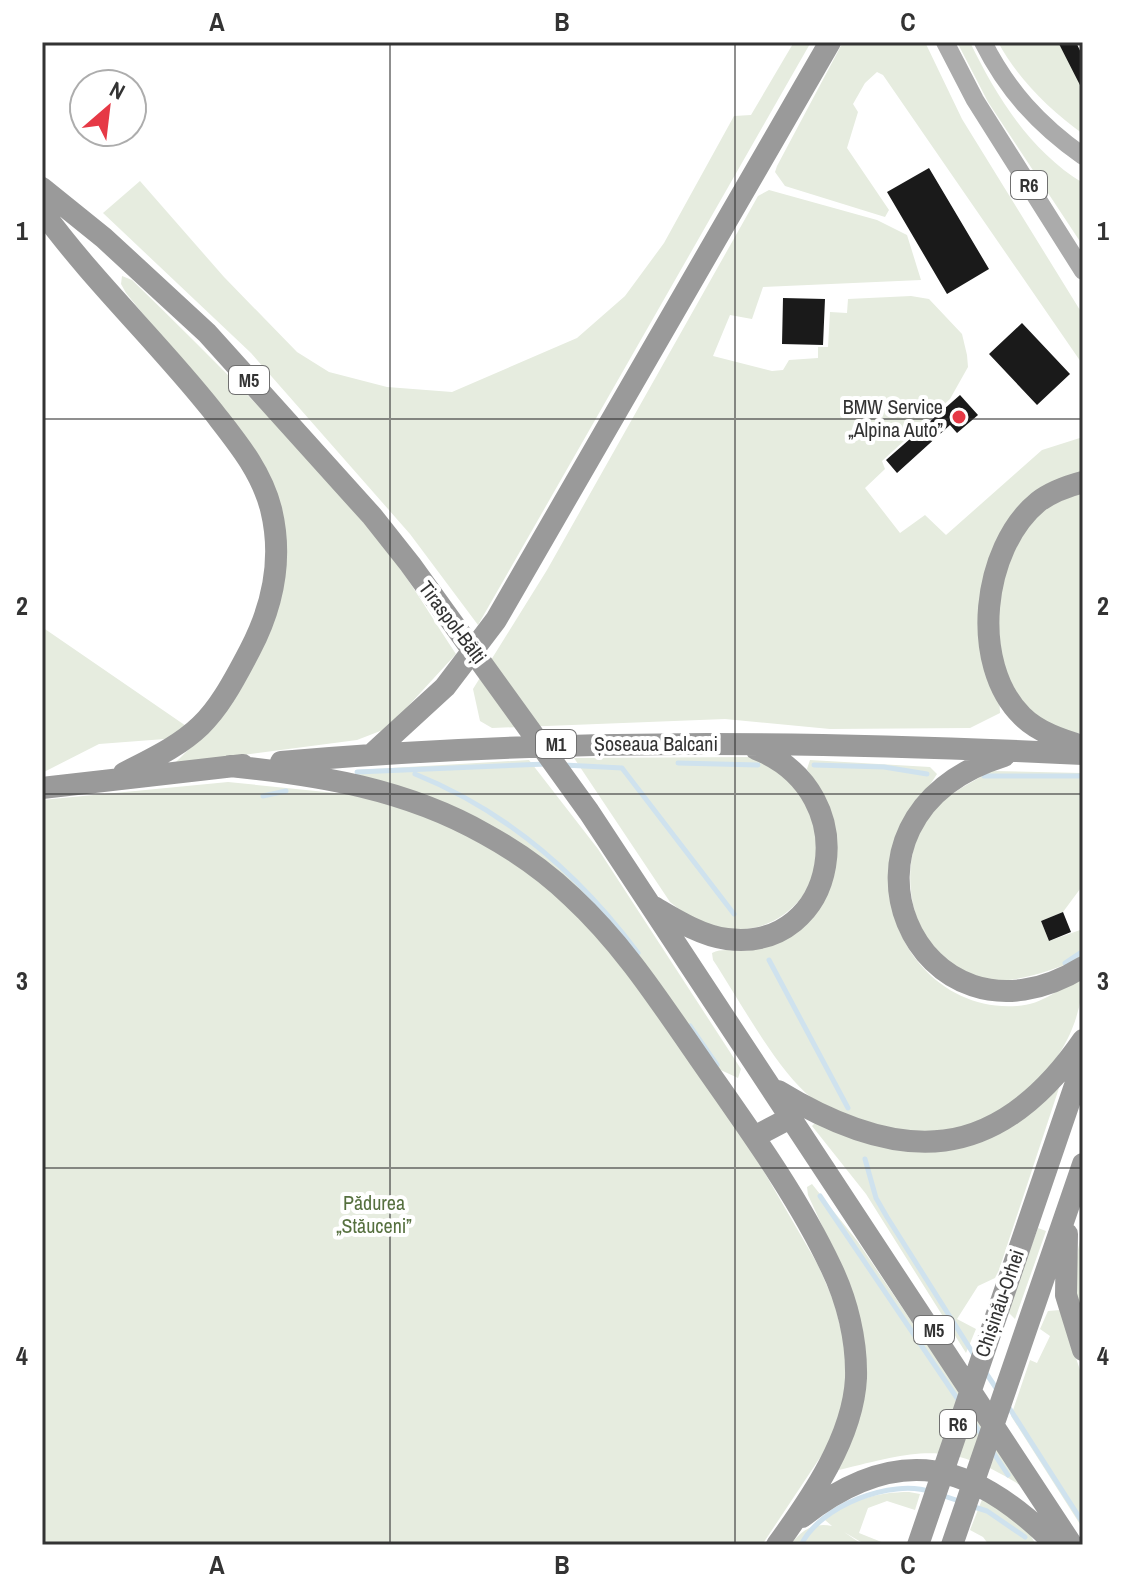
<svg xmlns="http://www.w3.org/2000/svg" width="1125" height="1587" font-family="'Archivo Narrow',sans-serif">
  <style>
    .green { fill: #e6ecdf }
    .lines { fill: none; stroke-linecap: round; stroke-linejoin: round }
    .stream { stroke: #cfe2ee; stroke-width: 5 }
    .building { fill: #1a1a1a }
    .primary { stroke: #ababab; stroke-width: 18 }
    .highway { stroke: #9a9a9a; stroke-width: 22 }
    .grid { fill: none; stroke: #333; stroke-width: 2; stroke-opacity: 0.55 }
    .poi-dot { fill: #e63946; stroke: #fff; stroke-width: 3 }
    .labels { text-anchor: middle; dominant-baseline: central; stroke-width: 8; stroke-linejoin: round; paint-order: stroke }
    .shield { fill: #fff; stroke: #707070; stroke-width: 2 }
    .shield-label { font-size: 18px; font-weight: bold; fill: #333 }
    .poi-label { font-size: 20px; fill: #333; stroke: #fff; text-anchor: end }
    .street-label { font-size: 20px; fill: #333; stroke: #fff }
    .park-label { font-size: 20px; fill: #56703f; stroke: #fff }
    .neatline { fill: none; stroke: #333; stroke-width: 3 }
    .grid-label { font-size: 26px; text-anchor: middle; font-weight: bold; fill: #333 }
  </style>
  <rect width="100%" height="100%" fill="#fff"/>
  <path class="green" d="M794,42h17l-333,583 -68,-91 -159,-181 -148,-140 37,-32 84,96 73,75 32,20 58,15 65,5 125,-54 48,-42 39,-53 70,-127 17,-1z
    M843,42h82l37,77 121,196v50l-200,-290 -6,-3 -12,11 -12,21 5,8 -11,36 42,62 -4,7 -100,-31 -10,-14 2,-6z
    M957,42h13c26,54 60,109 113,141v63l-95,-144z
    M998,42h60l25,46v46c-34,-25 -65,-55 -85,-92z
    M769,190l108,30 30,15 14,45 -158,7 -11,32 -22,-4 -17,41 59,15 11,-1 6,-10 29,-2v-11h10l2,-35 17,1 1,-14 63,-3 18,3 33,35 5,21 1,12 -18,32 -68,62 3,8 -20,19 35,45 25,-18 21,20 96,-85 41,-13v38l-92,84 9,154 -30,15 -140,1 -105,-10 -233,9 -12,-7 -7,-32 74,-119 211,-374z
    M122,276l10,4c91,89 190,186 267,287 20,28 38,59 57,87l-68,74 -31,12 -183,24 44,-44 57,-105 -20,-163 -129,-159 -5,-9z
    M1083,492v241c-96,-1 -101,-140 -61,-201 14,-21 38,-32 61,-40z
    M42,627l147,101 -24,11 -66,5 -57,29z
    M756,757c13,9 35,20 44,33 60,92 -41,188 -130,112l-96,-144z
    M529,760l69,89 143,220 -3,9 -26,-12 -136,-178 -220,-112v-6z
    M810,760l120,7 7,7c-16,26 -38,48 -45,80 -17,77 43,158 125,152 25,-1 46,-19 66,-32 0,83 -73,153 -155,159 -26,2 -60,-8 -83,-19 -11,-5 -23,-9 -33,-16 -35,-27 -73,-99 -99,-138l-1,-7c11,-6 25,-1 38,-3 24,-5 42,-22 61,-36l9,-123 -13,-22z
    M992,771l91,2v112l-20,27 -22,9 8,20 34,-12v29c-33,12 -66,27 -101,21 -66,-12 -87,-98 -61,-151 14,-28 45,-43 71,-57z
    M228,782l147,15 98,38 69,45 77,77 137,201 62,107 16,37 11,44 4,35 -18,60 -69,104h-720v-745z
    M1059,1088l-60,182 -4,8 -17,8 -21,33 19,10 -10,24 -100,-159 -54,-68 4,-4 38,17 75,10z
    M812,1184l46,58 165,245c-74,-47 -102,-37 -184,-17l-1,-16 13,-26 -16,-174 -27,-59 -1,-8z
    M1083,1225v102c-12,-34 -8,-67 0,-102z
    M1038,1228l8,3 -31,88 -8,-8z
    M1060,1310l23,69v150l-72,-113 19,-56 7,3 13,-27 -10,-7 8,-18z
    M909,1492l11,2 -5,16 -28,-9 -19,7 -9,25 30,12h-23l-22,-13 19,13h-73c11,-14 23,-23 42,-19l-7,-6c24,-20 53,-28 84,-28z
    M983,1497l47,37 6,11h-47l-6,-8 -13,-7z"/>
  <g class="lines">
    <path class="stream" d="M678,763l80,2
      M564,765l58,3 112,146
      M814,765l70,2 43,7
      M357,772l189,-8
      M415,774c92,37 164,100 223,179
      M984,776h99
      M263,796l23,-5
      M769,960l79,148
      M1065,963l15,-10
      M690,1026l27,39
      M865,1159l11,39 11,19 89,141
      M820,1196l139,205
      M986,1373l12,18
      M1008,1406l75,117
      M969,1416l14,21
      M991,1449l17,26
      M941,1495l21,7
      M971,1506l16,5 38,26
      M801,1545c19,-39 90,-67 131,-53"/>
  </g>
  <path class="building" d="M1058,42h18l7,15v34z
    M929,168l60,101 -42,25 -60,-102z
    M783,298l42,1 -2,46 -41,-1z
    M1022,323l48,51 -33,31 -48,-51z
    M960,395l18,20 -21,18 -7,-8 -53,48 -11,-13z
    M1063,912l8,20 -22,9 -8,-20z"/>
  <g class="lines">
    <path class="primary" d="M945,42l30,58 108,171
      M983,42c24,48 56,83 100,114"/>
    <path class="highway" d="M42,188l62,50 103,95 165,183 38,48 179,248 483,733
      M42,211c52,71 116,131 170,199 24,31 49,60 59,99 12,49 2,97 -21,141 -39,75 -51,86 -126,123
      M1083,482c-15,4 -32,10 -45,20 -56,46 -69,162 -16,214 16,16 40,24 61,30
      M372,754l73,-67 51,-67 334,-578
      M1004,756c-197,61 -87,313 79,211
      M281,762c268,-24 534,-21 802,-8
      M230,766c89,9 176,23 255,68 31,17 62,39 87,63 54,50 92,111 134,171 44,63 92,129 125,199 16,33 26,73 25,111 -3,60 -45,120 -79,167
      M42,788l201,-23
      M654,907c22,13 48,29 73,32 111,14 141,-146 29,-190
      M778,1091c123,75 219,74 305,-51
      M754,1137l38,-20
      M1067,1234l-1,61 17,55
      M802,1517c97,-76 172,-55 254,28
      M918,1545l165,-483
      M952,1545l131,-381"/>
  </g>
  <path class="grid" d="M390,42v1503M735,42v1503M42,419h1041M42,794h1041M42,1168h1041"/>
  <circle class="poi-dot" cx="959" cy="417" r="8"/>
  <g class="labels">
    <g class="shield">
      <rect x="1011" y="171" width="36" height="28" rx="6"/>
      <rect x="229" y="366" width="40" height="28" rx="6"/>
      <rect x="536" y="730" width="40" height="28" rx="6"/>
      <rect x="914" y="1316" width="40" height="28" rx="6"/>
      <rect x="940" y="1410" width="36" height="28" rx="6"/>
    </g>
    <g class="shield-label">
      <text x="1029" y="185">R6</text>
      <text x="249" y="380">M5</text>
      <text x="556" y="744">M1</text>
      <text x="934" y="1330">M5</text>
      <text x="958" y="1424">R6</text>
    </g>
    <g class="poi-label">
      <text x="943" y="406">BMW Service<tspan x="943" dy="23">„Alpina Auto”</tspan></text>
    </g>
    <g class="street-label">
      <text transform="translate(453 622) rotate(53)">Tiraspol-Bălți</text>
      <text x="656" y="743">Șoseaua Balcani</text>
      <text transform="translate(999 1303) rotate(-71)">Chișinău-Orhei</text>
    </g>
    <g class="park-label">
      <text x="374" y="1202">Pădurea<tspan x="374" dy="23">„Stăuceni”</tspan></text>
    </g>
  </g>
  <rect width="1125" height="1587" fill="none" stroke="#ffffff" stroke-width="88"/>
  <g transform="translate(108 108) rotate(28)"><circle r="38" fill="#ffffff" stroke="#adadad" stroke-width="2"/>
  <path d="M0-6L14 30L0 20L-14 30Z" fill="#e63946"/>
  <text y="-12" font-size="22" font-weight="bold" text-anchor="middle" fill="#333333">N</text>
  </g>
  <rect x="44" y="44" width="1037" height="1499" class="neatline"/>
  <g class="grid-label">
    <text x="217" y="31">A</text>
    <text x="562" y="31">B</text>
    <text x="908" y="31">C</text>
    <text x="22" y="240">1</text>
    <text x="1103" y="240">1</text>
    <text x="22" y="615">2</text>
    <text x="1103" y="615">2</text>
    <text x="22" y="990">3</text>
    <text x="1103" y="990">3</text>
    <text x="22" y="1365">4</text>
    <text x="1103" y="1365">4</text>
    <text x="217" y="1574">A</text>
    <text x="562" y="1574">B</text>
    <text x="908" y="1574">C</text>
  </g>
</svg>
